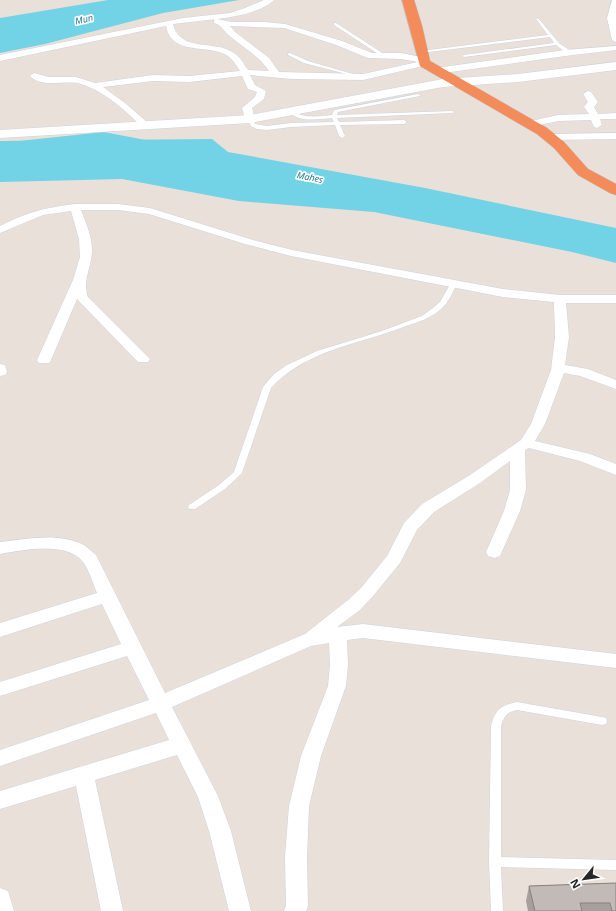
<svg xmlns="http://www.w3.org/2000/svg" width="616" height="911" font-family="'Open Sans',sans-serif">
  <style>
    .water { fill: #71d3e5 }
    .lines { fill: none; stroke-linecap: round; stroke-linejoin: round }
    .river { fill: #71d3e5; fill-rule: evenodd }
    .lane-casing { stroke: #ced3df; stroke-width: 1 }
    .street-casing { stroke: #ced3df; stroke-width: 1 }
    .secondary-casing { stroke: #ced3df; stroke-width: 1 }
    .highway-casing { stroke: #bebebe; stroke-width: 1 }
    .lane { fill: #fff; fill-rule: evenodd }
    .street { fill: #fff; fill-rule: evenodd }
    .secondary { fill: #fff; fill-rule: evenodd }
    .highway { fill: #f38c5a; fill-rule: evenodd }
    .wall { fill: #a6a09d }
    .building { fill: #c1bab6; stroke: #87827f }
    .labels { text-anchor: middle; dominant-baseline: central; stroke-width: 3.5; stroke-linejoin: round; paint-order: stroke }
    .far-water-label { font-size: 9px; font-style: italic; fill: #15708c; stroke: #fff }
  </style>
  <rect width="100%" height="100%" fill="#e9e0d9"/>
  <path class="water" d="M108,0h131l-76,13 -118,31 -45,9v-35z
    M212,139l16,13 197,36 191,40v35l-44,-11 -198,-40 -135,-11 -117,-22 -122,3v-41z"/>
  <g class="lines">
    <path class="river" d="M104,132l57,11 3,4 -3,4 -6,1 -51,-10 -104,11v-10z"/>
    <g class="lane-casing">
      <path id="lane" d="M538,18l21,25 13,9v2h-4l-12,-9 -92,12 -2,-1 2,-1 90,-12 -4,-6 -129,16 -2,-1 2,-1 127,-16 -12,-16z
        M335,23h1l51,33 -4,1 -49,-32v-2z
        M290,53l18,8 52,15 -2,1 -54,-14 -16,-8v-2z
        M418,94l2,1v1l-82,16 -1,3 115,-4 2,1 -2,1 -115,5 2,4 65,-2 3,2 -3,2 -64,1 5,11 -3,2 -3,-2 -4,-11 -44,2 -24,3 -10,-1 -6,-3 -4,-7 5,-1 3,6 12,2 24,-3 43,-1 -2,-4c-14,1 -32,5 -43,-6l4,-1c11,8 26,5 39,4l2,-5z
        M454,281l3,2c-4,9 -8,19 -16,26 -10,9 -23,13 -35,17 -46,18 -101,24 -135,62l-29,85 -17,16 -30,20h-6l-1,-2 1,-2 30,-20 15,-13 29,-85 11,-13 13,-9 30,-14 62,-19 43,-16 11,-8 7,-6 11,-19z
        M517,702l85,15 4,1 1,3 -1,3 -4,1 -85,-15c-10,2 -13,6 -16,16v131l115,3v10l-115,-3 2,44h-12l-2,-49 2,-136c5,-17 9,-20 26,-24z"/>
    </g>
    <g class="street-casing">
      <path id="street" d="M264,0h10c-12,12 -40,17 -57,19l15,3h33l20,2 57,17 30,12h29l25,5 2,5 -1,2 -64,15 -71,-1 -42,-4 5,10 11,6 -2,8 -12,9 3,11 -5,3 -5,-3 -3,-11 13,-11 2,-5 -9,-3 -6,-13 -53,6 -36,-1 -50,6 22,16 23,20 2,2 -2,2h-6c-17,-17 -38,-36 -61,-43 -15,-5 -39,5 -51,-8l4,-3 15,4h27l19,6 58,-8 36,1 51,-5c-3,-5 -7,-11 -12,-15 -20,-13 -56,1 -62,-30l-166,35v-6l183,-37 47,-5 15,-5zM214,19v4c8,2 10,9 17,14 13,11 28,19 38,34l-21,-1c-4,-6 -8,-13 -14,-17 -20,-14 -54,0 -61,-29l43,-5zM230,26l54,2 52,17 32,13 33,1 17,3 -55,12 -84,-2 -10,-14 -34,-26z
        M612,0h4v42l-4,-2 -5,-22z
        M616,46v4l-51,6 -129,18 -4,-3 4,-3 129,-18z
        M588,91l3,1 7,10 -4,5 4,7 18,-1v6h-16l2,6 -5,3 -3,-1 -3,-7 -33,1 -28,6 -5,-3 2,-2 31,-7 31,-1 -5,-7 4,-5 -5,-8z
        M616,133v6l-65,1 -5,-3 5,-3z
        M75,204h43l32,4 103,32 39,10 211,39 57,6h56v8h-50l3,34 -4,28 23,4 28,11v9l-36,-13 -16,-3 -19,51 -10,17 55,13 26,10v11l-36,-14 -51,-13 -4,2 1,40 -6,21 -20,45 -6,2 -6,-2 -2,-4 18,-41 6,-21v-29l-30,22 -46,29 -17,18 -17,33 -27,33 -13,14 -23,17 26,-3 253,30v14l-253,-30 -16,2 1,25 -2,21 -25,70 -12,50 -2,51 1,49 -2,5h-22l2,-5 -1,-49 4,-51 12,-50 27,-70 2,-21 -1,-22 -18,3 -139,61 46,89 13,35 20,80h-22l-20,-80 -11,-34 -21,-42 -82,25 28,131h-22l-25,-125 -76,23v-18l169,-51 -13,-27 -156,53v-16l149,-50 -22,-44 -127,40v-14l121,-38 -19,-40 -102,33v-14l97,-30c-4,-10 -8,-23 -14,-31 -17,-21 -60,-12 -83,-8v-12c26,-3 59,-10 84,3 4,3 8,7 12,10l69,138 140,-59 43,-34 13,-12 26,-32 17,-33 18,-19 48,-29 51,-35 10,-16 20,-54 4,-33 -1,-35 -51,-5 -212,-41 -46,-12 -96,-30 -31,-4h-37c5,13 11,26 11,40 0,17 -10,30 -4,47l62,62 -2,3h-10l-61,-63 -26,61 -2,3h-10l-2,-3 36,-80 7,-23 -1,-18 -8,-28 -28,4 -43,18v-7c28,-14 44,-18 75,-22z
        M0,364l5,1 2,7 -2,3 -5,1z
        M0,888l8,3 6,20h-14z"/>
    </g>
    <g class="secondary-casing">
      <path id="secondary" d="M616,62v8l-98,12 -75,5 -193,36 -250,15v-8l250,-15 193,-36 75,-5z"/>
    </g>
    <g class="highway-casing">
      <path id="highway" d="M402,0h12l8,26 8,35 117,67 17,14 24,27 28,15v11l-6,-2 -32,-18 -24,-27 -17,-14 -117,-68z"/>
    </g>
    <use href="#lane" class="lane"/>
    <use href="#street" class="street"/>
    <use href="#secondary" class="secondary"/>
    <use href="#highway" class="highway"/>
  </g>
  <path class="wall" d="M616,883v28h-88l-2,-10 3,-15z"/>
  <path class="building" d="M616,883v28h-4l-2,-8h-30l2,8h-47l-6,-25z"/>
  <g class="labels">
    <g class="far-water-label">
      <text transform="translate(84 19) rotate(-13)">Mun</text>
      <text transform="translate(310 177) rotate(11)">Mahes</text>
    </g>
  </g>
  <g transform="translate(584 879) rotate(241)" stroke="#ffffff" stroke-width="3" paint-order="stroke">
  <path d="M0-3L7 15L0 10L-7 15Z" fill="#272727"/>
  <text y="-6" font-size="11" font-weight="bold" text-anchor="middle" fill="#272727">N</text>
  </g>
</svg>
